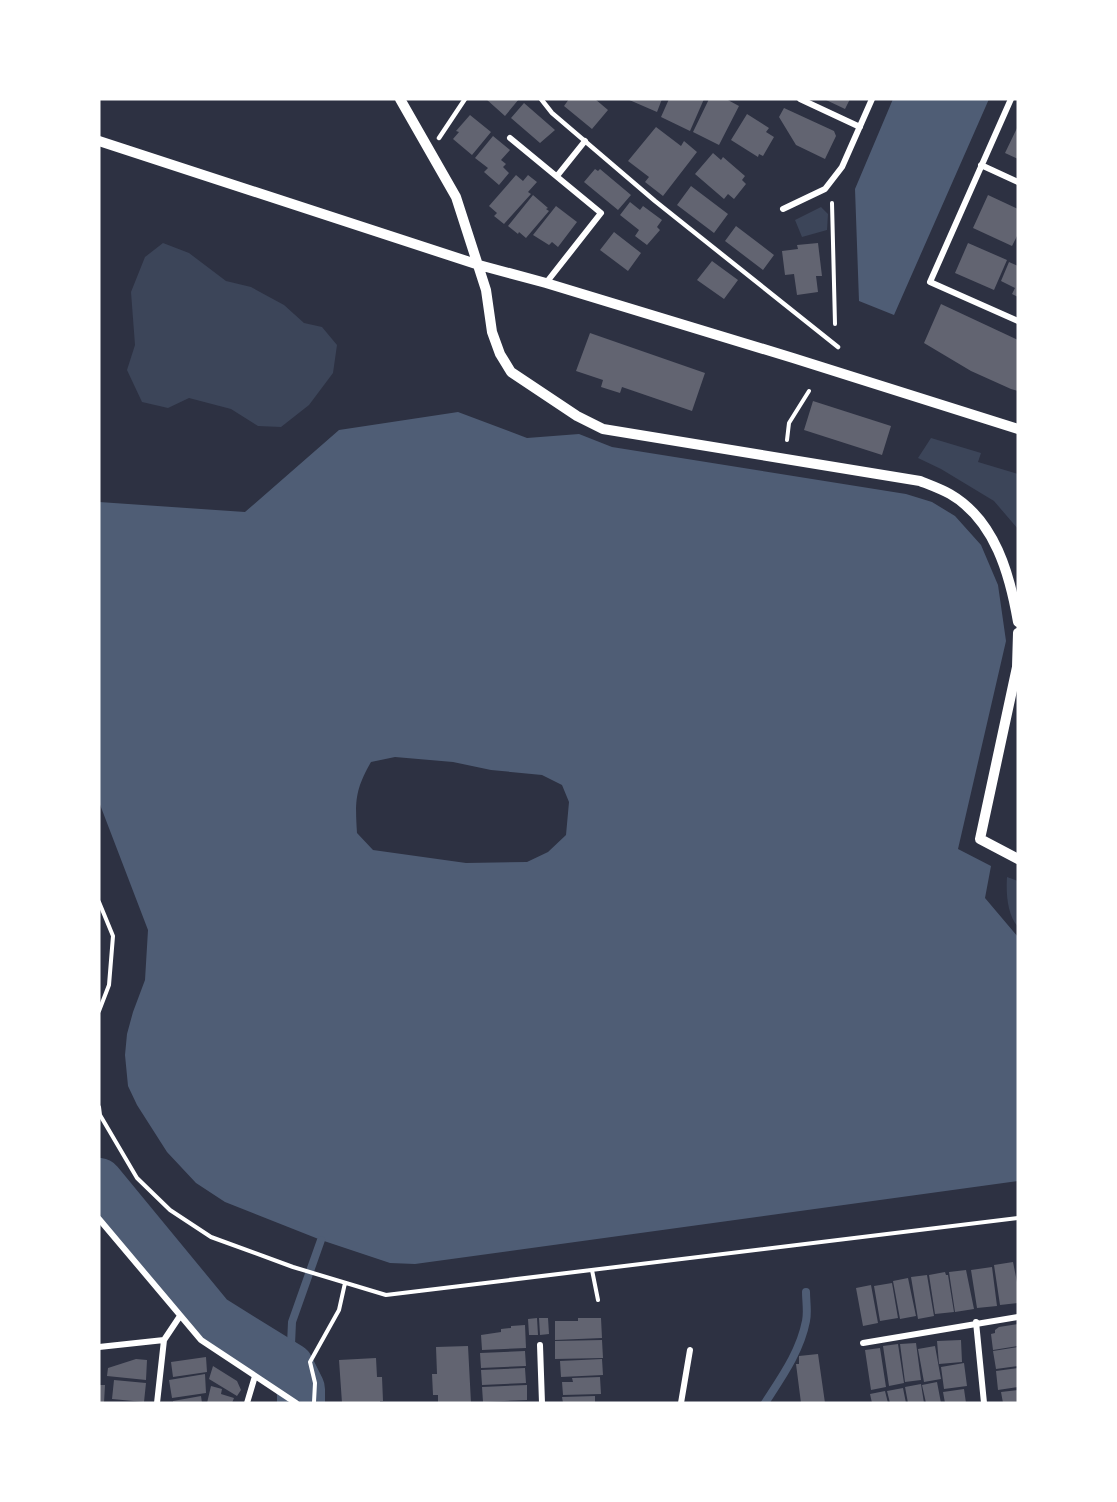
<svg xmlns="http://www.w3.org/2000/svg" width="1117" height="1502" font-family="Poppins,sans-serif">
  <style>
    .green { fill: #3c4559 }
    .water { fill: #4f5d75; fill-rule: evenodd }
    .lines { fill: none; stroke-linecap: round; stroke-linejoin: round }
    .stream { stroke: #4f5d75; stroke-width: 8 }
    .river { stroke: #4f5d75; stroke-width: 48 }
    .building { fill: #626471 }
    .path { stroke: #fff; stroke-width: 4 }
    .service { stroke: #fff; stroke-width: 4.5 }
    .minor { stroke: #fff; stroke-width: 6 }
    .tertiary { stroke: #fff; stroke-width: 10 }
  </style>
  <rect width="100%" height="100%" fill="#2d3142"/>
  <path class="green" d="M821,207l7,7 -1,16 -25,7 -7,-17z
    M163,243l26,10 37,28 25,6 33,18 20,18 18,4 15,18 -4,28 -24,32 -28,22 -23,-1 -27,-17 -42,-11 -21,10 -26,-6 -15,-32 8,-25 -4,-53 14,-35z
    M931,438l50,15 -3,9 40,12v55l-24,-28 -53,-32 -23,-11z
    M1007,877l11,4v46c-11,-13 -12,-34 -11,-50z"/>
  <path class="water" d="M893,99h96l-95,216 -35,-14 -4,-112z
    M458,412l69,26 52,-4 33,13 294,47 26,8 23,14 26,29 17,40 8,56 -48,208 33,17 -6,32 33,39v244l-603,83 -25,-1 -69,-23 -96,-38 -29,-19 -29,-31 -30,-47 -9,-19 -3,-31 2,-21 6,-22 12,-32 3,-50 -49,-128v-300l146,10 94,-82zM395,757l58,5 38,8 51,5 20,10 7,17 -3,33 -18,17 -21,10 -61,1 -93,-13 -16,-17c-2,-32 -2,-43 14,-71z"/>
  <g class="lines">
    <path class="stream" d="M290,1367l2,-45 29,-82
      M765,1403c16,-25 35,-51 41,-82 2,-9 0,-19 0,-29"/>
    <path class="river" d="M99,1182l112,136 79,49 11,22v14"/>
  </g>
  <path class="building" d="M486,99h33l-14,17z
    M569,99h26l13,11 -16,19 -28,-23z
    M627,99h35l-5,13z
    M669,99h35l-14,32 -29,-14z
    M709,99h17l13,7 -20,39 -26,-13z
    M824,99h26l-5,10z
    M524,103l31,27 -15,13 -29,-25z
    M784,108l50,23 2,5 -11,23 -29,-14 -17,-28z
    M747,114l22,14 -3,4 8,5 -11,19 -4,-2 -1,3 -27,-17z
    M470,115l21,17 -19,23 -19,-16 6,-7 -3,-1z
    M1018,126v33l-13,-6z
    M656,127l25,19 3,-5 13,11 -34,44 -18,-14 4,-5 -21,-16z
    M493,136l17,14 -9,10 5,4 -3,3 6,6 -10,12 -15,-13 4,-4 -13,-10z
    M713,153l8,7 2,-3 22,19 -3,4 4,4 -12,15 -6,-5 -4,5 -29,-25z
    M595,169l3,2 2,-2 31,26 -13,15 -34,-28z
    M516,175l7,6 5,-6 9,7 -9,10 3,2 -27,30 -10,-8 3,-3 -8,-7z
    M691,186l37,28 -14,19 -37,-28z
    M533,195l15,13 -2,1 3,2 -23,27 -7,-6 -1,2 -10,-8z
    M988,195l30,14v25l-6,12 -39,-18z
    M630,202l10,8 3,-4 19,14 -5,7 3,3 -13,15 -12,-9 4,-6 -19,-15z
    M556,206l21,16 -19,25 -6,-5 -3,3 -16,-10z
    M736,226l38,29 -11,15 -38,-29z
    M614,232l27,21 -13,18 -28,-21z
    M818,243l4,33h-6l2,16 -21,3 -3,-21 -9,1 -3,-24 16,-2 -1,-4z
    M968,243l39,17 -13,30 -39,-17z
    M712,261l26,19 -14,19 -27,-19z
    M1009,262l9,4v31l-6,-3 3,-6 -14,-7z
    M941,304l77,36v51l-7,-2 -40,-18 -47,-28z
    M590,333l115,40 -13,38 -70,-24 -2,6 -19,-6 2,-7 -27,-9z
    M813,401l78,25 -9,29 -78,-25z
    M1013,1262l5,25v16l-18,2 -6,-40z
    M992,1267l5,39 -20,2 -6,-38z
    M966,1270l8,39 -19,3 -6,-40z
    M945,1272l1,3h2l6,37 -19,2 -6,-39z
    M927,1275l7,41 -16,3 -7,-42z
    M908,1278l8,38 -16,3 -7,-38z
    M892,1283l6,35 -18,3 -6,-35z
    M871,1285l7,38 -15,3 -7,-38z
    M537,1318l1,17h-9l-1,-16z
    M539,1318h9l1,16 -9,1z
    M578,1318h23l1,20 -47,2v-19h23z
    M1018,1324v22l-25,4 -2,-16 4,-1v-3l4,-3z
    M525,1325l1,23 -44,2 -1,-15 20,-3v-3l10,-1v-2z
    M602,1340l1,18 -48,1v-18z
    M961,1340l1,22 -23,2 -2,-23z
    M916,1343l5,37 -16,2 -5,-38z
    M898,1344l6,39 -15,3 -6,-40z
    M468,1346l3,57h-33v-8h-5l-1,-21h5l-1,-27z
    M935,1346l6,33 -17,3 -6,-33z
    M1018,1347v19l-22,3 -3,-18z
    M880,1348l6,39 -15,3 -6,-40z
    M525,1351l1,15 -45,2 -1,-15z
    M818,1354l7,49h-24l-5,-39h3v-8z
    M206,1357l1,15 -34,5 -2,-15z
    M376,1358l1,19h5l1,24h-3v2h-38l-3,-43z
    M136,1359l11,1 -1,20 -39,-4 1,-8z
    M602,1359l1,16 -42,2 -1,-16z
    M964,1363l3,23 -23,3 -3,-22z
    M213,1366l24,15 4,9 -4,6 -28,-17z
    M525,1368l1,15 -44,2 -1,-15z
    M1018,1368v19l-20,3 -2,-19z
    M205,1374l1,19 -34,5 -3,-18z
    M600,1377l1,17 -38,1 -1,-13h11l-1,-4z
    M114,1380l32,3 -2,19 -32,-3z
    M937,1382l4,21h-15l-4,-18z
    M921,1384l3,19h-16l-3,-16z
    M99,1385h6l-1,18h-5z
    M527,1385v15l-44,2 -1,-15z
    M211,1386l11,3 -1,5 13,4 -2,5h-25z
    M903,1388l3,15h-16l-3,-12z
    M964,1389l2,14h-21l-2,-11z
    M1018,1390v13h-15l-2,-11z
    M885,1391l3,12h-16l-2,-9z
    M201,1396l1,7h-29v-2z
    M595,1396v7h-32l-1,-6z"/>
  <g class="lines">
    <path class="path" d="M832,203l3,121
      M787,440l2,-17 20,-32
      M99,902l14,34 -4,49 -10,26
      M99,1107l1,8 37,63 33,32 41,27 82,30 93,28 632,-77
      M592,1270l6,30
      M314,1402l1,-19 -5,-21 29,-52 6,-27"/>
    <path class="service" d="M541,99l11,14 103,88 183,146
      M439,138l26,-39"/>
    <path class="minor" d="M800,99l60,28
      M1011,99l-81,183 88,39
      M510,138l91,75 -55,70
      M981,165l37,17
      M557,176l28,-35
      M783,209l42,-20 17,-22 30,-68
      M99,1219l102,121 95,63
      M976,1322l8,81
      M863,1343l155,-26
      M540,1345l2,58
      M99,1347l65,-7 16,-24
      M157,1403l7,-63
      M247,1403l8,-27
      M681,1403l9,-53"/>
    <path class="tertiary" d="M400,99l56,98 30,93 6,42 8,22 11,18 66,44 26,13 317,52c10,4 21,8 30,13 45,26 60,81 68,128
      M99,141l380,124 67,18 247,75 225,71
      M1018,633l-1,34 -37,172 38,20"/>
  </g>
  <rect width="1117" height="1502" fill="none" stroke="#ffffff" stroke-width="201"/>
</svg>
